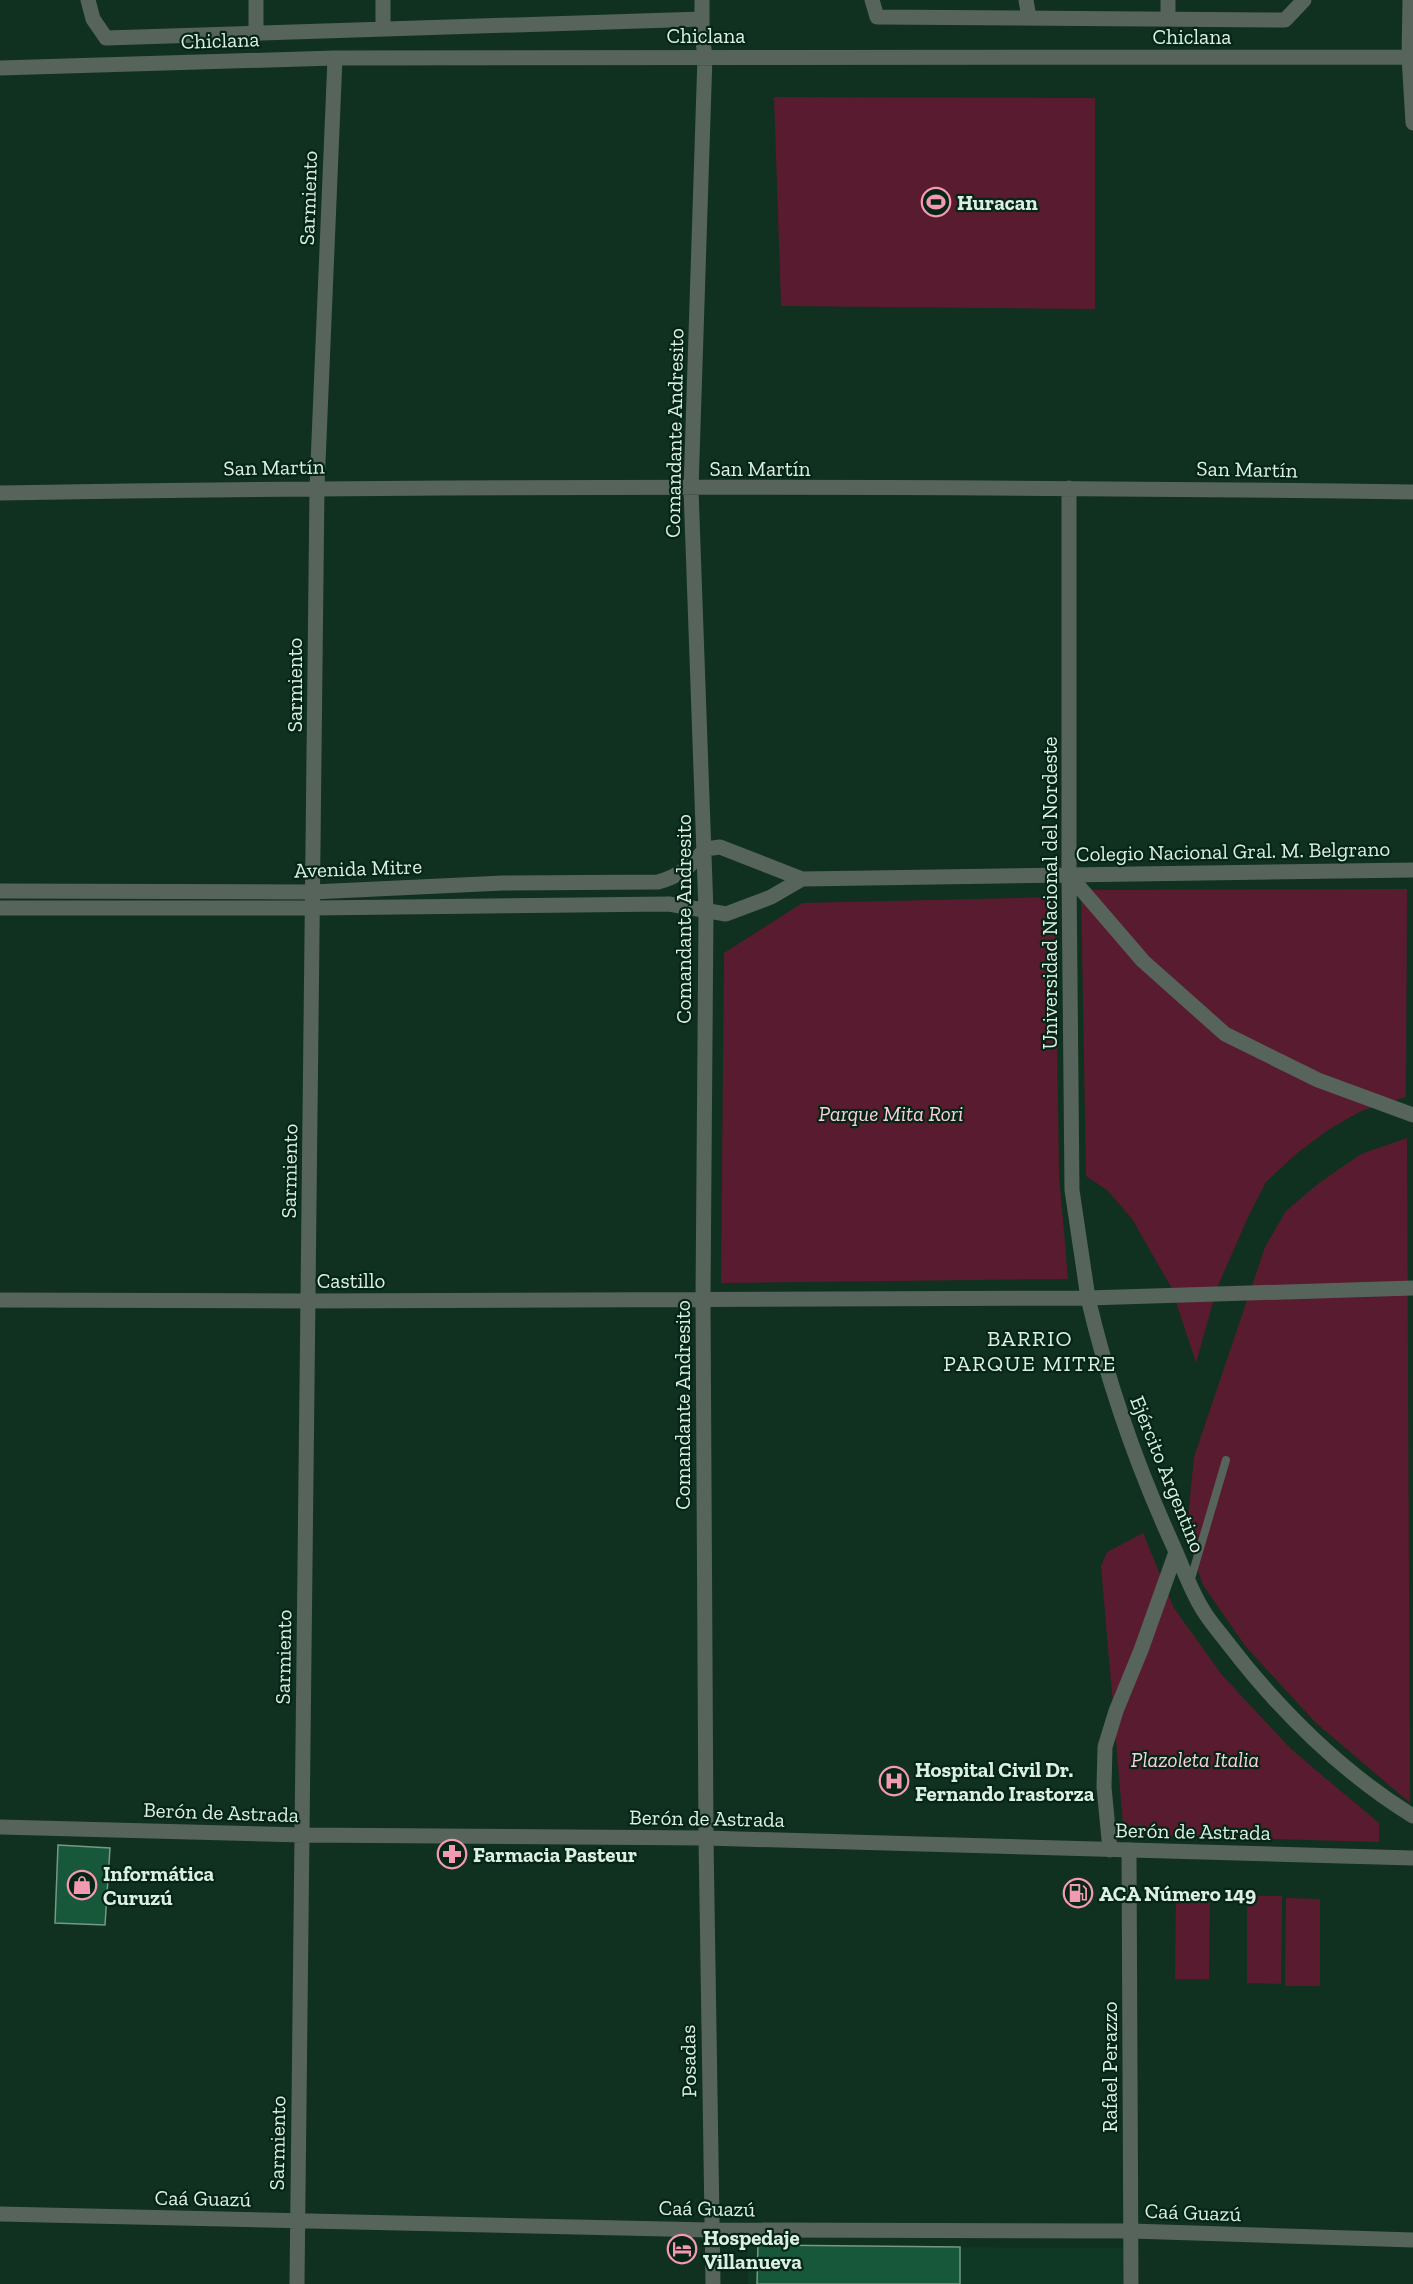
<svg xmlns="http://www.w3.org/2000/svg" width="1413" height="2284" font-family="'Zilla Slab',serif">
  <style>
    .built { fill: #0f3925 }
    .green { fill: #591b2f }
    .building { fill: #17573a; stroke: #769885; stroke-width: 1.5 }
    .lines { fill: none; stroke-linecap: round; stroke-linejoin: round }
    .service { stroke: #56645c; stroke-width: 8 }
    .minor { stroke: #56645c; stroke-width: 15 }
    .tertiary { stroke: #56645c; stroke-width: 15 }
    .labels { text-anchor: middle; dominant-baseline: central; stroke-width: 4.5; stroke-linejoin: round; paint-order: stroke }
    .street-label { font-size: 21px; fill: #ddefe4; stroke: #052617 }
    .poi-label { font-size: 21px; font-weight: bold; fill: #ddefe4; stroke: #052617; text-anchor: start }
    .park-label { font-size: 21px; font-style: italic; fill: #fccfd9; stroke: #052617 }
    .neighbourhood-label { font-size: 22px; letter-spacing: 1.5px; fill: #ddefe4; stroke: #052617 }
  </style>
  <rect width="100%" height="100%" fill="#103020"/>
  <path class="built" d="M748,2246l378,2v36h-378z"/>
  <path class="green" d="M774,97l321,1v211l-314,-3z
    M1407,889l-1,208 -45,14 -33,19 -32,24 -30,28 -17,33 -32,73 -21,75 -25,-76 -39,-68 -24,-28 -22,-15 -5,-286z
    M1055,897l4,277 9,105 -347,4 3,-330 78,-50z
    M1407,1138l3,665 -94,-80 -70,-76 -43,-62 -17,-48 8,-80 71,-210 21,-36 33,-28 42,-29z
    M1143,1533l31,75 48,67 69,74 88,74v19l-255,-7 -23,-269 6,-14z
    M1176,1891l34,1 -1,87h-34z
    M1247,1896h35l-1,88 -34,-1z
    M1286,1898l34,1v87h-35z"/>
  <path class="building" d="M58,1845l52,3 -5,77 -50,-2z
    M758,2245l202,2v37h-203z"/>
  <g class="lines">
    <path class="service" d="M1190,1582l36,-122"/>
    <path class="minor" d="M88,0l5,19 13,19 596,-19
      M256,0v35
      M383,0v28
      M702,0v35l3,21 -14,433 15,422 -3,388 3,539 7,446
      M872,0l5,17 408,3 19,-20
      M1026,0l3,18
      M1168,0v19
      M1410,0l-1,57 4,66
      M0,68l335,-10 1078,-1
      M1069,488v387l3,315 16,108 325,-10
      M0,493c471,-8 942,-7 1413,-1
      M705,849l15,-2 82,32 611,-9
      M1069,875l74,86 82,73 93,46 95,35
      M0,891l313,1 190,-9 155,-1c22,-6 33,-16 47,-33
      M0,908h313l356,-4 57,10 45,-17 31,-18
      M0,1300l308,1 780,-3c20,85 48,166 84,245 10,22 18,46 31,67 7,12 18,24 27,36 50,65 113,127 183,170
      M0,1827l303,8 403,3
      M1110,1850l-6,-63 1,-40 11,-36 25,-61 35,-98
      M1129,1850l2,434
      M0,2214l711,16 420,1 282,9
      M297,2284l20,-1797 18,-429"/>
    <path class="tertiary" d="M706,1838l707,20"/>
  </g>
  <defs>
    <g id="stadium-ring" transform="scale(1.5)"><circle r="9.5" fill="#052617" stroke="#f29ab0" stroke-width="1.5"/><path d="M0-5a6.5 5 0 1 0 0 10a6.5 5 0 1 0 0-10ZM-3.5-1.8h7v3.6h-7Z" fill="#f29ab0"/></g>
    <g id="hospital-ring" transform="scale(1.5)"><circle r="9.5" fill="#052617" stroke="#f29ab0" stroke-width="1.5"/><path d="M-5-5h3v3.5h4V-5h3V5h-3V1.5h-4V5h-3Z" fill="#f29ab0"/></g>
    <g id="pharmacy-ring" transform="scale(1.5)"><circle r="9.5" fill="#052617" stroke="#f29ab0" stroke-width="1.5"/><path d="M-2-6h4v4h4v4h-4v4h-4v-4h-4v-4h4Z" fill="#f29ab0"/></g>
    <g id="shop-ring" transform="scale(1.5)"><circle r="9.5" fill="#052617" stroke="#f29ab0" stroke-width="1.5"/><path d="M-5-2.5h2.3a2.7 3.5 0 0 1 5.4 0H5L5.5 6h-11ZM-1.5-2.5h3a1.5 2.3 0 0 0-3 0Z" fill="#f29ab0"/></g>
    <g id="fuel-ring" transform="scale(1.5)"><circle r="9.5" fill="#052617" stroke="#f29ab0" stroke-width="1.5"/><path d="M-5.5-6h7V0h2V4h1.3V-2.5L3-4.5l.8-.8L6-3V5H2.5V1h-1V6h-7ZM-4.2-4.7v3.2H.2V-4.7Z" fill="#f29ab0"/></g>
    <g id="hotel-ring" transform="scale(1.5)"><circle r="9.5" fill="#052617" stroke="#f29ab0" stroke-width="1.5"/><path d="M-6-4.5h1.5V1H6V5H4.5V3h-9V5H-6ZM-4 0a1.8 1.8 0 1 1 3.6 0ZM.5 0V-2.5h3Q6-2.5 6 0Z" fill="#f29ab0"/></g>
  </defs>
  <g fill-rule="evenodd">
    <use href="#stadium-ring" x="936" y="202"/>
    <use href="#hospital-ring" x="894" y="1781"/>
    <use href="#pharmacy-ring" x="452" y="1854"/>
    <use href="#shop-ring" x="82" y="1885"/>
    <use href="#fuel-ring" x="1078" y="1893"/>
    <use href="#hotel-ring" x="682" y="2249"/>
  </g>
  <g class="labels">
    <g class="street-label">
      <text x="706" y="35">Chiclana</text>
      <text x="1192" y="36">Chiclana</text>
      <text transform="translate(220 40) rotate(-2)">Chiclana</text>
      <text transform="translate(308 198) rotate(-88)">Sarmiento</text>
      <text transform="translate(674 433) rotate(-89)">Comandante Andresito</text>
      <text transform="translate(274 467) rotate(-1)">San Martín</text>
      <text x="760" y="468">San Martín</text>
      <text transform="translate(1247 469) rotate(1)">San Martín</text>
      <text transform="translate(294 685) rotate(-90)">Sarmiento</text>
      <text transform="translate(1233 851) rotate(-1)">Colegio Nacional Gral. M. Belgrano</text>
      <text transform="translate(358 868) rotate(-2)">Avenida Mitre</text>
      <text transform="translate(1049 893) rotate(-90)">Universidad Nacional del Nordeste</text>
      <text transform="translate(683 919) rotate(-90)">Comandante Andresito</text>
      <text transform="translate(289 1171) rotate(-89)">Sarmiento</text>
      <text x="351" y="1280">Castillo</text>
      <text transform="translate(682 1405) rotate(-90)">Comandante Andresito</text>
      <text transform="translate(1168 1474) rotate(68)">Ejército Argentino</text>
      <text transform="translate(283 1657) rotate(-89)">Sarmiento</text>
      <text transform="translate(221 1812) rotate(2)">Berón de Astrada</text>
      <text transform="translate(707 1818) rotate(1)">Berón de Astrada</text>
      <text transform="translate(1193 1831) rotate(1)">Berón de Astrada</text>
      <text transform="translate(688 2061) rotate(-91)">Posadas</text>
      <text transform="translate(1109 2067) rotate(-90)">Rafael Perazzo</text>
      <text transform="translate(277 2143) rotate(-89)">Sarmiento</text>
      <text transform="translate(203 2198) rotate(1)">Caá Guazú</text>
      <text transform="translate(707 2208) rotate(1)">Caá Guazú</text>
      <text transform="translate(1193 2212) rotate(2)">Caá Guazú</text>
    </g>
    <g class="poi-label">
      <text x="957" y="202">Huracan</text>
      <text x="915" y="1769">Hospital Civil Dr.<tspan x="915" dy="24">Fernando Irastorza</tspan></text>
      <text x="473" y="1854">Farmacia Pasteur</text>
      <text x="103" y="1873">Informática<tspan x="103" dy="24">Curuzú</tspan></text>
      <text x="1099" y="1893">ACA Número 149</text>
      <text x="703" y="2237">Hospedaje<tspan x="703" dy="24">Villanueva</tspan></text>
    </g>
    <g class="park-label">
      <text x="891" y="1113">Parque Mita Rori</text>
      <text x="1195" y="1759">Plazoleta Italia</text>
    </g>
    <g class="neighbourhood-label">
      <text x="1030" y="1338">BARRIO<tspan x="1030" dy="25">PARQUE MITRE</tspan></text>
    </g>
  </g>
</svg>
